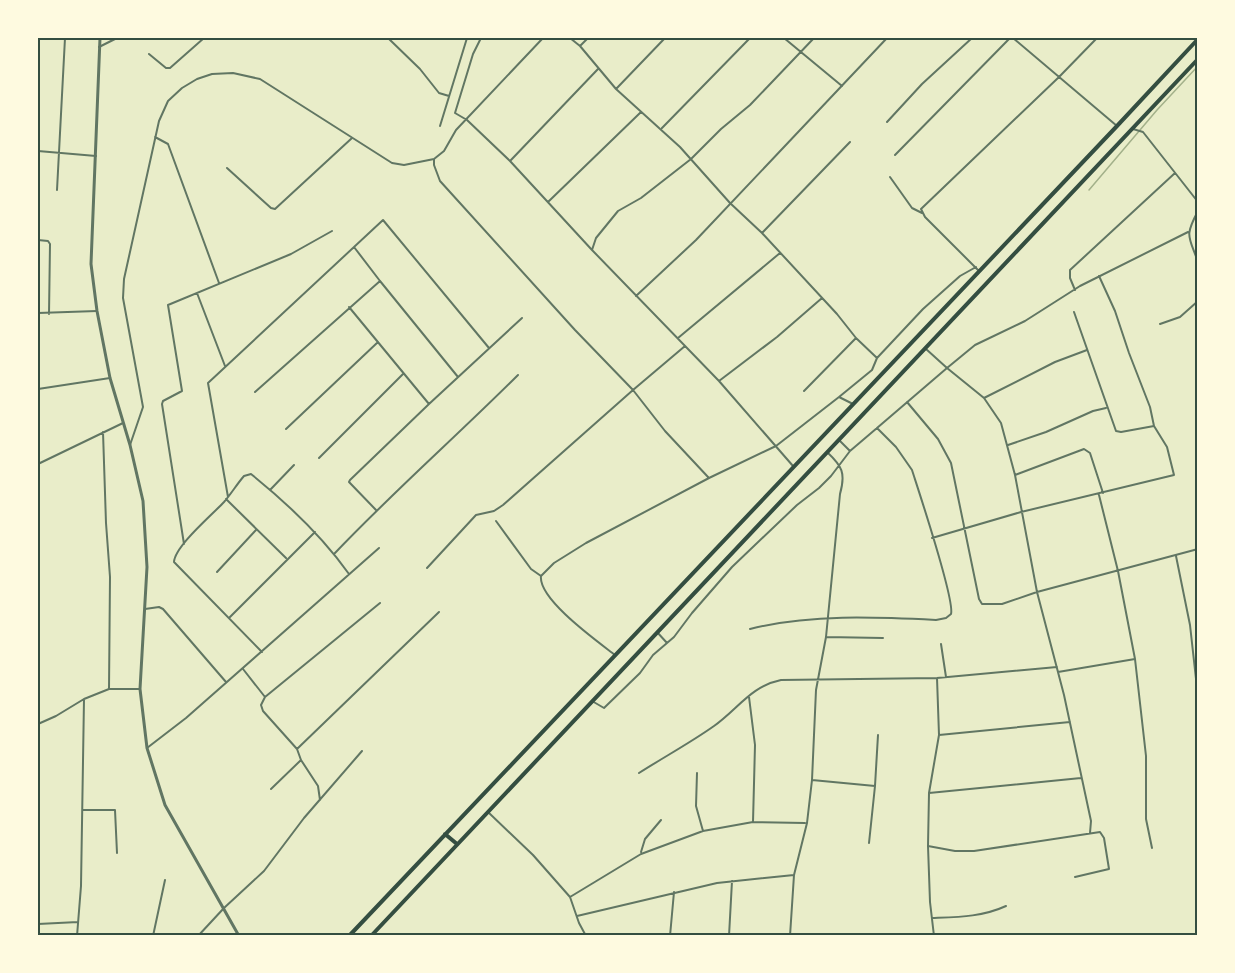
<svg xmlns="http://www.w3.org/2000/svg" width="1235" height="973" font-family="'Source Sans 3',sans-serif">
  <style>
    .lines { fill: none; stroke-linecap: round; stroke-linejoin: round }
    .stream { stroke: #a3b18a; stroke-width: 1.5 }
    .minor { stroke: #617663; stroke-width: 2 }
    .tertiary { stroke: #617663; stroke-width: 3 }
    .trunk { stroke: #344e41; stroke-width: 4 }
    .neatline { fill: none; stroke: #344e41; stroke-width: 2 }
  </style>
  <rect width="100%" height="100%" fill="#e9edc9"/>
  <g class="lines">
    <path class="stream" d="M1089,190l68,-80 41,-44"/>
    <path class="minor" d="M388,38l32,31 19,24 10,3
      M481,38l-8,16 -18,59 12,7 43,41 82,89 127,131 74,85
      M570,38l10,8 36,43 64,58 50,56 32,30 75,81 19,24 21,20
      M784,38l58,48
      M1013,38l104,88
      M580,46l8,-8
      M99,47l18,-9
      M149,54l17,14h4l34,-30
      M616,89l49,-51
      M887,122l35,-38 50,-46
      M440,126l27,-88
      M662,128l88,-90
      M1133,129l10,3 55,70
      M155,137l13,7 51,139
      M38,151l58,5
      M895,155l115,-117
      M434,159v6l6,16 135,149 58,60 32,41 43,46
      M511,160l87,-91
      M227,168l44,40 4,1 77,-71
      M890,177l22,31 10,5
      M57,190l8,-152
      M548,202l93,-90
      M1198,211c-14,26 -9,25 0,51
      M762,233l88,-91
      M38,240l10,1 2,3 -1,70
      M354,247l26,34 78,96
      M592,250l4,-12 22,-27 23,-13 50,-39 30,-30 29,-24 64,-67
      M978,270l-53,-53 -4,-8 138,-132 38,-39
      M1075,290l-5,-12v-8l105,-97
      M197,293l28,73
      M636,296l60,-56 191,-202
      M349,307l80,97
      M1074,312l42,119 5,1 33,-6
      M38,313l59,-2
      M1160,324l20,-7 18,-16
      M678,338l102,-85
      M719,381l58,-44 45,-39
      M38,389l72,-11
      M804,391l52,-53
      M255,392l125,-111
      M984,398l71,-36 32,-12
      M907,402l31,37 13,24 28,136 3,5h20l35,-12 161,-43
      M853,404l-14,-7 33,-27 5,-12 46,-49 37,-33 16,-9
      M877,428l70,-60 -21,-19
      M286,429l92,-87
      M103,432l3,91 4,54 -1,112
      M130,445l13,-38 -20,-109 1,-19 35,-158 9,-20 14,-13 15,-9 15,-5 21,-1 27,6 132,84 12,2 30,-6 10,-8 12,-21 87,-92
      M1008,445l38,-13 47,-21 13,-3
      M319,458l84,-84
      M38,464l85,-41
      M1015,475l69,-26 6,4 13,40
      M270,490l24,-25
      M1099,495l19,76 17,88 11,97v63l6,29
      M228,497l-20,-114 175,-163 106,128
      M226,499l60,59
      M376,510l-27,-28 1,-2 79,-76 93,-86
      M496,521l35,48 10,7
      M932,538l89,-26 153,-37 -7,-28 -13,-21 -4,-19 -21,-54 -14,-42 -16,-35
      M184,544l-22,-140 1,-3 19,-10 -14,-86 123,-51 41,-23
      M335,553c59,-62 123,-118 183,-178
      M1176,556l14,69 8,72
      M427,568l49,-53 18,-4 9,-6 130,-115 52,-44
      M217,572l39,-42
      M145,609l14,-2 4,2 63,73
      M230,617l85,-85
      M750,629c59,-15 125,-12 186,-9l10,-2 5,-4c4,-14 -32,-122 -39,-144l-16,-23 -19,-19 -27,23 -11,-11
      M657,632l10,11
      M826,637l57,1
      M941,644l5,33
      M262,652l-88,-90c1,-16 38,-47 50,-60 7,-8 13,-18 20,-26l7,-2c36,29 71,62 98,100
      M615,655c-18,-14 -77,-56 -74,-79l13,-13 32,-20 123,-65 67,-32 63,-49
      M243,669l22,28 -4,8 2,6 34,38 4,11 17,26 2,14
      M1058,672l77,-13
      M265,697l115,-94
      M749,697l6,48 -2,77
      M592,701l12,7 36,-35 13,-18 21,-18 18,-24 40,-46 65,-62 22,-17 12,-12 19,-25
      M38,724l18,-8 28,-17 25,-10h31
      M939,735l131,-13
      M147,748l39,-30 193,-170
      M297,749l142,-137
      M639,773c25,-16 51,-30 75,-47 24,-17 37,-40 67,-46l156,-2 120,-11
      M697,773l-1,33 7,25
      M812,780l63,6 3,-51
      M271,789l30,-29
      M929,793l152,-15
      M83,810h32l2,43
      M488,812l45,43 37,42 9,26 7,13
      M1090,833l1,-12 -27,-126 -27,-103 -22,-117 -14,-52 -17,-25 -37,-30 28,-23 50,-24 55,-35 108,-54
      M869,843l6,-57
      M928,846l27,5h19l126,-19 4,6 5,31 -34,8
      M641,852l4,-13 16,-19
      M570,897l71,-43 62,-23 50,-9 52,1
      M577,916l140,-33 77,-8
      M932,918c26,-1 50,-1 74,-12
      M38,924l40,-2
      M77,936l4,-50 3,-187
      M153,936l12,-56
      M198,936l26,-28 40,-37 40,-53 58,-67
      M670,936l4,-44
      M729,936l3,-55
      M790,936l4,-61 13,-52 5,-43 4,-90 10,-53 14,-143c6,-21 2,-28 -13,-42
      M934,936l-4,-34 -2,-56 1,-53 10,-58 -2,-57"/>
    <path class="tertiary" d="M100,38l-9,226 6,47 13,67 20,67 13,56 4,66 -7,122 7,59 18,57 74,131"/>
    <path class="trunk" d="M445,834l12,10
      M349,936l768,-810 81,-87
      M371,936l827,-877"/>
  </g>
  <rect width="1235" height="973" fill="none" stroke="#fefae0" stroke-width="78"/>
  <rect x="39" y="39" width="1157" height="895" class="neatline"/>
</svg>
